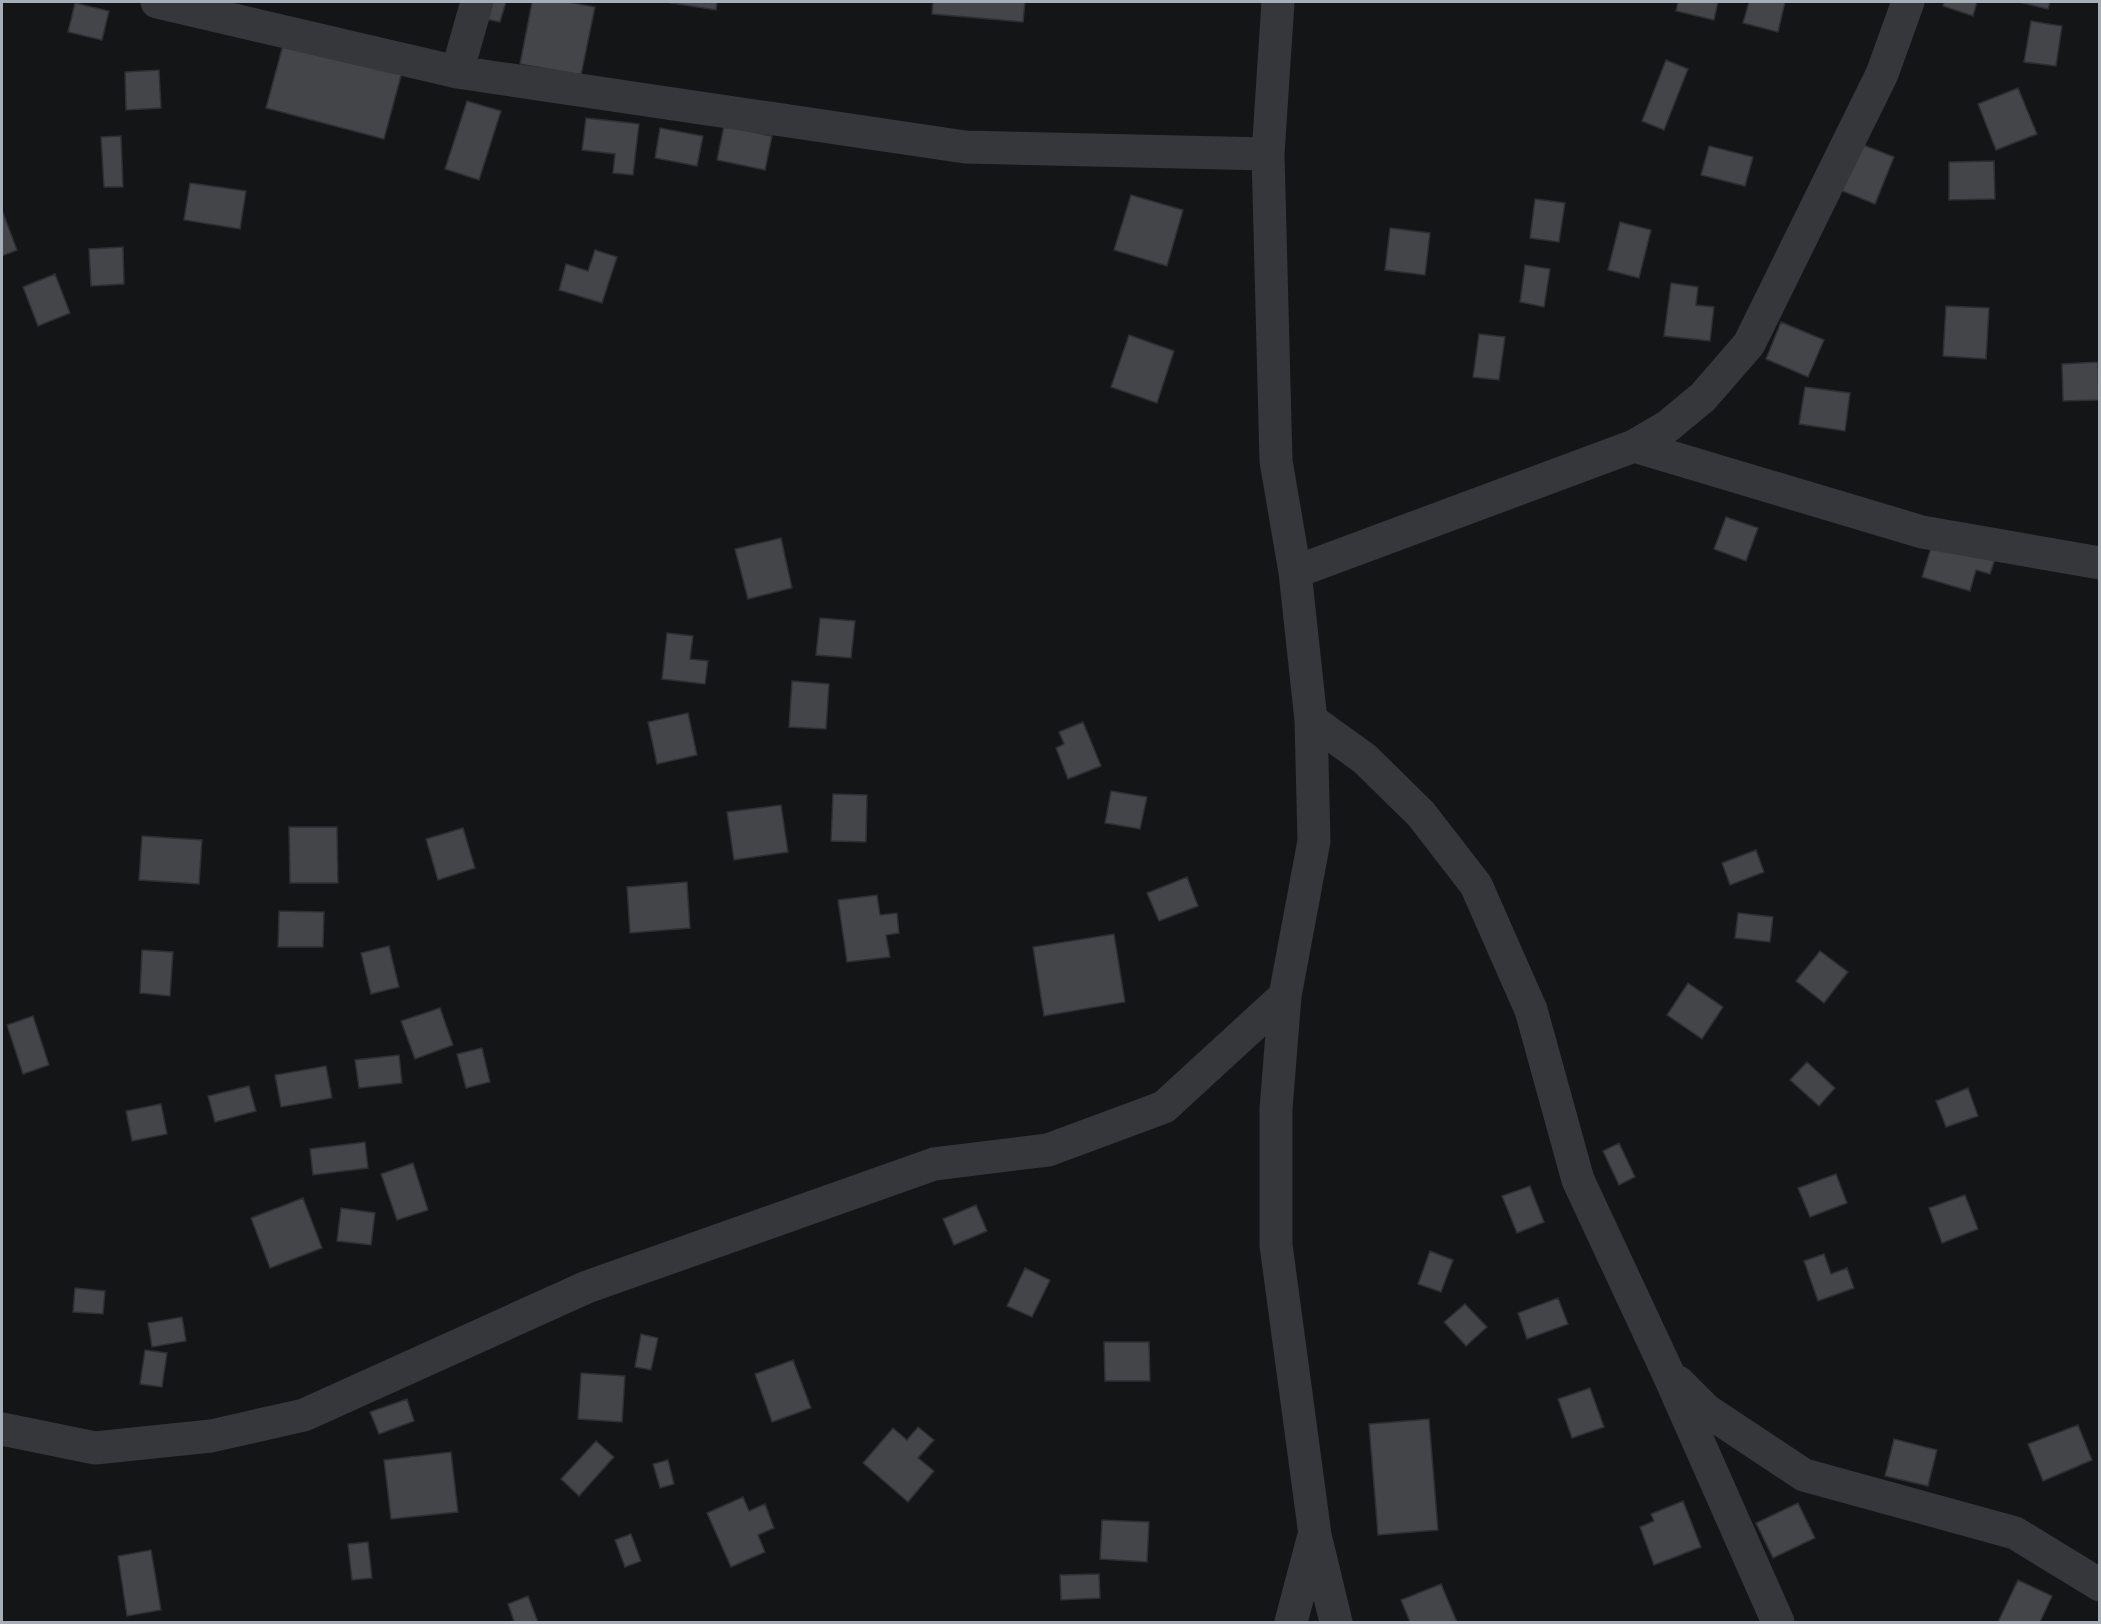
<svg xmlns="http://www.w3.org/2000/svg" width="2101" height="1624" font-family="Montserrat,sans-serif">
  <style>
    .building { fill: #434549; stroke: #2e2f32; stroke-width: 1.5 }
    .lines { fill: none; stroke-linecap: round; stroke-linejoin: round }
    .minor { stroke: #35373b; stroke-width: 33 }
  </style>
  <rect width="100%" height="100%" fill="#141516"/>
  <path class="building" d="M490,2h16l-6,20 -14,-3z
    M532,2h36l27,5 -14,68 -61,-11z
    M665,2h52l-1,8z
    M933,2h92l-2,20 -91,-8z
    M1678,2h40l-4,18 -38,-9z
    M1749,2h36l-7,30 -35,-9z
    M1944,2h33l-4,14 -30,-10z
    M2019,2h31l-2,7z
    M75,3l34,8 -7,29 -34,-8z
    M2031,21l31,5 -6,40 -32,-4z
    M284,41l118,31 -18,67 -118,-31z
    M1666,60l22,9 -24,61 -22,-9z
    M159,70l2,38 -35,2 -1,-38z
    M2018,88l19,46 -41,16 -18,-46z
    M467,101l34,10 -22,69 -34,-11z
    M586,118l53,6 -6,51 -20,-2 2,-19 -33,-4z
    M724,126l48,10 -7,34 -48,-10z
    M660,128l43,8 -6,30 -42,-8z
    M121,136l2,51h-19l-3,-50z
    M1853,141l41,16 -19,47 -40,-16z
    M1709,146l44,11 -8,29 -44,-11z
    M1994,161l1,38 -46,1v-38z
    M190,183l56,8 -6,38 -56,-9z
    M1131,195l52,15 -16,56 -53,-16z
    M1535,199l30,4 -6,39 -29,-4z
    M2,210l15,40 -15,6z
    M1620,222l31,8 -12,48 -31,-8z
    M1390,228l40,5 -5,42 -40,-5z
    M123,247l1,37 -33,2 -2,-37z
    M595,250l22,7 -15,46 -43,-13 7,-26 22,7z
    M1525,265l25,4 -6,38 -24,-5z
    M55,274l15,39 -32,13 -15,-39z
    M1671,283l27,4 -2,18 18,2 -4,34 -46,-5z
    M1946,306l43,2 -3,51 -43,-3z
    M1781,322l43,18 -16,37 -42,-18z
    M1479,334l26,3 -6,43 -26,-3z
    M1129,335l45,16 -17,52 -46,-16z
    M2098,362l1,38 -36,1 -1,-37z
    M1805,387l45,6 -5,38 -46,-7z
    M1726,517l32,11 -12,33 -32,-12z
    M1935,535l62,18 -7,21 -14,-4 -6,21 -48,-14z
    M781,538l11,50 -44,11 -13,-50z
    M820,618l35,3 -4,37 -35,-3z
    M667,633l26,3 -3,23 18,2 -3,23 -43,-5z
    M792,681l37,3 -3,45 -37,-2z
    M688,713l9,42 -40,9 -9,-42z
    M1083,722l18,44 -33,13 -12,-31 8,-4 -5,-12z
    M1111,791l36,6 -7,32 -35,-6z
    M833,794l34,1 -1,47 -35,-1z
    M781,805l7,47 -54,8 -7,-48z
    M289,827h48l1,56h-48z
    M463,828l12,40 -37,12 -12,-41z
    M142,836l60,4 -3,44 -60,-4z
    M1756,850l8,22 -34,13 -8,-22z
    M1187,877l11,29 -39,15 -12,-28z
    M687,882l3,46 -60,5 -3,-46z
    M877,895l3,20 17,-2 2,20 -13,2 4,22 -43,5 -9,-62z
    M279,911l45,1 -1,35h-45z
    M1738,913l35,4 -3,25 -35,-4z
    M1114,934l11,68 -81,14 -11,-69z
    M389,946l10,41 -28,7 -10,-41z
    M142,950l31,2 -3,44 -30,-3z
    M1820,951l28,21 -24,31 -28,-22z
    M1688,983l35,24 -21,32 -35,-24z
    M440,1008l13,37 -38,14 -14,-38z
    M33,1016l16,49 -26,9 -16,-49z
    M482,1048l8,34 -24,6 -9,-34z
    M399,1055l3,28 -43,5 -4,-28z
    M1807,1062l28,26 -16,18 -29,-26z
    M326,1066l6,32 -51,9 -6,-32z
    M249,1086l7,25 -41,11 -7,-26z
    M1968,1088l10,28 -32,11 -10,-26z
    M161,1104l6,30 -35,7 -6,-30z
    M365,1142l3,26 -55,7 -3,-26z
    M1619,1143l16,34 -16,8 -16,-34z
    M413,1163l15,47 -31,10 -16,-46z
    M1836,1174l11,29 -37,14 -12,-29z
    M1530,1186l14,36 -27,11 -15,-37z
    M1965,1195l13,34 -36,14 -13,-35z
    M303,1198l19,50 -52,20 -19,-50z
    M976,1205l11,26 -33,14 -11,-26z
    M341,1208l34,5 -4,32 -34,-4z
    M1430,1251l23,9 -12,32 -23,-8z
    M1824,1254l7,20 16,-6 7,20 -36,13 -14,-40z
    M1025,1268l25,12 -18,37 -25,-11z
    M75,1288l30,3 -2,23 -30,-2z
    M1558,1298l10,26 -41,15 -9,-26z
    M1465,1304l22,23 -21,19 -22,-24z
    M182,1317l4,24 -34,6 -4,-24z
    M641,1334l17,4 -7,32 -16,-3z
    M1104,1342h45l1,39h-45z
    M145,1350l22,3 -5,34 -22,-3z
    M793,1360l18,48 -39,14 -17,-48z
    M581,1373l44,3 -3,46 -44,-3z
    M1590,1388l14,39 -32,11 -14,-39z
    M407,1399l7,22 -35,13 -9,-22z
    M1429,1419l9,111 -60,5 -9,-111z
    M2078,1425l14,35 -49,21 -15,-37z
    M918,1427l16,13 -16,18 16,13 -26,31 -45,-39 30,-35 14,12z
    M1894,1439l43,11 -9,36 -43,-10z
    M596,1441l18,16 -35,39 -18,-17z
    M451,1452l7,60 -67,7 -7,-59z
    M668,1460l6,24 -14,4 -7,-24z
    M743,1497l6,14 16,-7 9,24 -16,7 7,17 -34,15 -24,-54z
    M1683,1501l18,46 -47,18 -14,-38 14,-6 -3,-7z
    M1798,1503l17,35 -42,20 -17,-35z
    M1102,1520l47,2 -2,40 -47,-3z
    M631,1534l10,27 -16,6 -10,-27z
    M368,1542l4,36 -20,2 -4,-36z
    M151,1550l10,60 -34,6 -9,-60z
    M1099,1574l1,24 -39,2 -1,-25z
    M2018,1580l34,16 -12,26h-42z
    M1441,1584l16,38h-47l-9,-22z
    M528,1596l10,26h-30l6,-1 -6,-17z"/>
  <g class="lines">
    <path class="minor" d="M157,2l300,70 508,75 303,7
      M1278,2l-10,152 8,307 19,111 16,148 3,121 -29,155 -9,113v136l39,290 21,87
      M457,72l20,-70
      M1634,446l288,86 178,31
      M1295,572l339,-126 34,-20 35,-29 46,-53 133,-270 26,-72
      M1311,720l54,39 56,55 55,71 55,125 47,170 90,193 110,249
      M1678,1382l28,28 98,65 211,58 85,52
      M2,1429l93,19 116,-12 93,-21 283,-128 347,-123 114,-14 116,-43 121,-111
      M1291,1622l22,-83"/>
  </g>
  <rect width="2101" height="1624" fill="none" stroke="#a7aeb5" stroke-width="6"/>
</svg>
